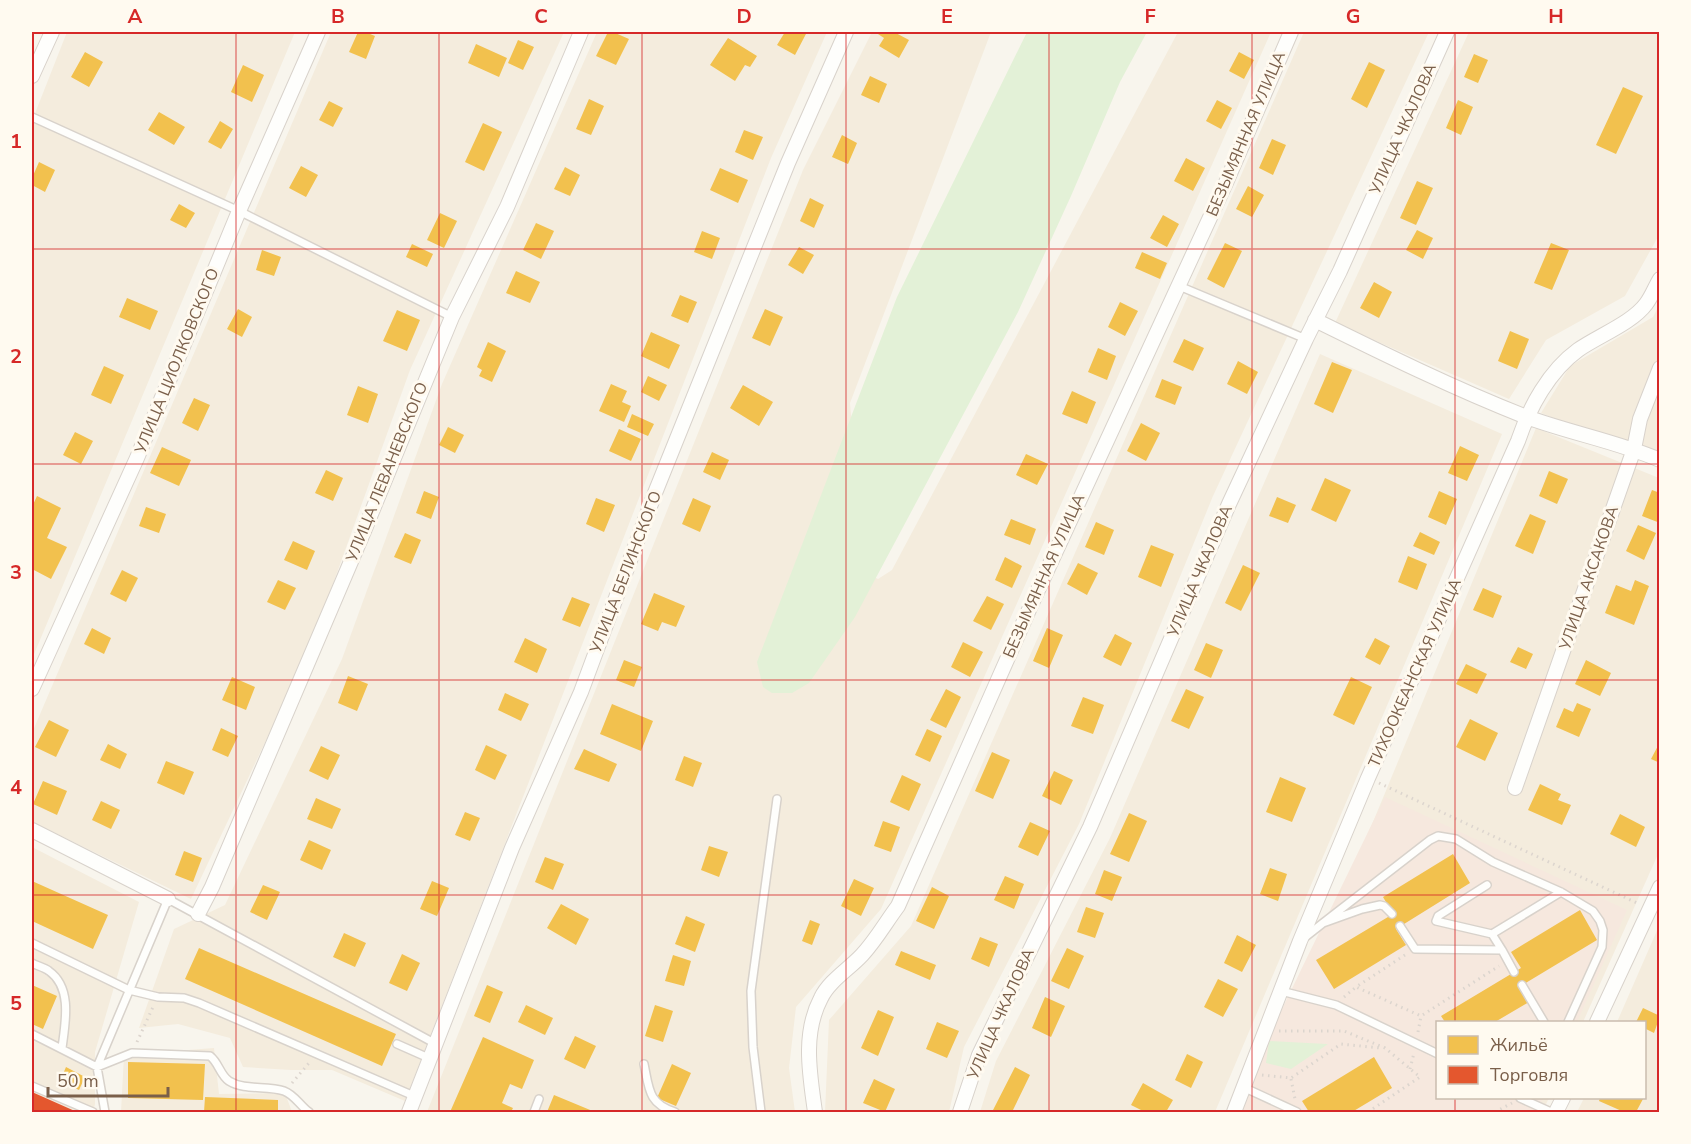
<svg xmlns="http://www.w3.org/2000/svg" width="1691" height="1144" font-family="'Nunito Sans',sans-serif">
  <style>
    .residential { fill: #f4ecdd }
    .commercial { fill: #f6e8de }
    .green { fill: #e3f1d7 }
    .homes { fill: #f2c14e }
    .shops { fill: #e4572e }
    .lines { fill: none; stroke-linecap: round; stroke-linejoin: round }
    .lane-casing { stroke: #d8d2cb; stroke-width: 10 }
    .street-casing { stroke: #d8d2cb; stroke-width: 16 }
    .path { stroke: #dcd5ce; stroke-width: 3; stroke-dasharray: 1.5 4.5; stroke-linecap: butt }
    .lane { stroke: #fefefc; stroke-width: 7 }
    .street { stroke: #fefefc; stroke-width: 14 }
    .grid { fill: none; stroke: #d62828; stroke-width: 1.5; stroke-opacity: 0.55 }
    .labels { text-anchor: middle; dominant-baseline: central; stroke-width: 6; stroke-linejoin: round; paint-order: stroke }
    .street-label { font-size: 16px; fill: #7a5f4a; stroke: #fffaf0 }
    .neatline { fill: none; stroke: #d62828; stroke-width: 2 }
    .grid-label { font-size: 20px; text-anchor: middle; font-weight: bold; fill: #d62828 }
  </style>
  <rect width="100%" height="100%" fill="#f8f5ed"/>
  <path class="residential" d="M67,32h228l-263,627v-538z
    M331,32h233l-154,338 -99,275 -120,254 -159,-77v-89z
    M597,32h230l-56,126 -366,943 -73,-31h-41l-48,-3 -13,-29 -52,-14 -39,4 35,-99 51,-24 117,-246 100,-275z
    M872,32h119l-141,371 13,169 15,7 14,-9 286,-538h93l-390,877 -85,98 -7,61 6,44h-368l376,-942z
    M1304,32h125l-216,464 -134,328 -115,223 -15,65h-124l4,-92 82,-94z
    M1469,32h190v203l-34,61 -79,44 -37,59 -174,-76z
    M1659,305v154l-118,-46 29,-47 83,-49z
    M1320,354l182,80 -287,678h-235l16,-51 114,-223z
    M1536,428l123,50v374l-76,170h-145v76h111l-7,14h-289z
    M32,847l107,55 -44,150v52l-2,8h-61z
    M1659,926v186h-82l7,-14h60v-76h-27z
    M214,1048l5,46 66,-1 7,19h-171l3,-57z"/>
  <path class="commercial" d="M1385,797l242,113 -50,112h-139v76h105l-6,14h-305z"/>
  <path class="green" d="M1027,32h120l-27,50 -49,114 -53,116 -163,305 -46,66 -17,10h-20l-9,-6 -6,-25 140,-365z
    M1269,1041l58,3h1l-37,25 -25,-6z"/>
  <path class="homes" d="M358,32h7l10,4 -9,23 -17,-7z
    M608,32h5l16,7 -13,26 -20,-9z
    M785,32h22l-12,23 -18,-10z
    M880,32h14l15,8 -10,18 -20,-12 5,-8 -6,-4z
    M728,38l29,18 -7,11 -5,-2 -10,16 -25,-16z
    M518,40l16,7 -11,23 -15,-7z
    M476,44l31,14 -8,19 -31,-14z
    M85,52l18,10 -14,25 -18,-10z
    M1239,52l15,8 -10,19 -15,-8z
    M1474,54l14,6 -10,23 -14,-6z
    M1369,62l16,8 -18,38 -16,-9z
    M243,65l21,10 -12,27 -21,-10z
    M870,76l17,8 -8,19 -18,-8z
    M1623,87l20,9 -27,58 -20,-9z
    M589,99l15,7 -13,29 -15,-6z
    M1217,100l15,8 -11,21 -15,-8z
    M1458,100l15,7 -12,28 -15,-7z
    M329,101l14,7 -10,19 -14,-7z
    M159,112l26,15 -11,18 -26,-15z
    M220,121l13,8 -12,20 -13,-7z
    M483,123l19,9 -18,39 -19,-9z
    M744,130l19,7 -10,23 -18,-8z
    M842,135l15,8 -9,21 -16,-7z
    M1272,139l14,6 -13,30 -14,-7z
    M1186,158l19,10 -12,23 -19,-10z
    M39,162l16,8 -10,22 -13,-7v-7z
    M301,166l17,9 -12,22 -17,-9z
    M565,167l15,8 -10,21 -16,-7z
    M720,168l28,12 -10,23 -28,-13z
    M1417,181l16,7 -17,37 -16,-7z
    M1248,186l16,9 -12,22 -16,-8z
    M810,198l14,7 -10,23 -14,-7z
    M179,204l16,9 -9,15 -16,-8z
    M440,213l17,8 -13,27 -17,-8z
    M1163,215l16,9 -12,23 -17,-9z
    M536,223l18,8 -13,28 -18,-9z
    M1417,230l16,8 -10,21 -17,-9z
    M702,231l18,7 -8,21 -18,-7z
    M1225,243l17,8 -18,37 -17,-9z
    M1551,243l18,7 -17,40 -18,-7z
    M412,244l21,10 -6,13 -21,-10z
    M799,247l15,8 -11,19 -15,-9z
    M262,250l19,7 -7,19 -18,-6z
    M1142,252l25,11 -7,16 -25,-11z
    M516,271l24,11 -10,21 -24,-10z
    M1374,282l18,10 -13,26 -19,-10z
    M680,295l17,7 -9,21 -17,-7z
    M127,298l31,13 -8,19 -31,-13z
    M1120,302l18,9 -13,25 -17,-9z
    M238,309l14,8 -10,20 -15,-8z
    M765,309l18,8 -13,29 -18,-8z
    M397,310l23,10 -13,31 -24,-10z
    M1510,331l19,8 -12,30 -19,-8z
    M651,332l29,13 -11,24 -28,-13z
    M1184,339l20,9 -11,23 -20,-9z
    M488,342l18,9 -14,31 -13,-6 3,-6 -5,-3z
    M1098,348l18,8 -9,24 -19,-8z
    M1238,361l20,11 -11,22 -20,-10z
    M1332,362l20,8 -19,43 -19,-9z
    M104,366l20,9 -13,29 -20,-9z
    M648,376l19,9 -8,16 -18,-9z
    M1162,379l20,8 -7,18 -20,-8z
    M611,384l16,7 -5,11 9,4 -7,16 -25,-11z
    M743,385l30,17 -14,24 -29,-18z
    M358,386l20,8 -10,29 -21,-8z
    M1072,391l24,11 -9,22 -25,-10z
    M194,398l16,7 -12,26 -16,-8z
    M632,414l22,10 -6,12 -21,-9z
    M1141,423l19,10 -14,28 -19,-10z
    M448,427l16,8 -9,18 -16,-8z
    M619,429l22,10 -10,22 -22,-10z
    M75,432l18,9 -12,23 -18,-9z
    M1460,446l19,9 -12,26 -19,-8z
    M162,447l29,13 -12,26 -29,-13z
    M712,452l17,8 -9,20 -17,-8z
    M1026,454l22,10 -11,21 -21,-10z
    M326,470l17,8 -10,23 -18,-8z
    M1549,471l19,8 -11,25 -18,-8z
    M1325,478l26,12 -15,32 -25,-12z
    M1652,490l8,3v30l-18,-7z
    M424,491l15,6 -8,22 -15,-6z
    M1439,491l18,8 -11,26 -18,-8z
    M37,496l24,12 -14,30 20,9 -16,32 -19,-10v-62z
    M1277,497l19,8 -8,18 -19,-7z
    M596,498l19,7 -11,27 -18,-8z
    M693,498l18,8 -11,26 -18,-8z
    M146,507l20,7 -7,19 -20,-7z
    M1530,514l16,7 -13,33 -18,-8z
    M1011,519l25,10 -6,16 -26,-10z
    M1096,522l18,8 -10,25 -19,-8z
    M1638,525l18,8 -12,27 -18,-9z
    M1420,532l20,10 -6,13 -21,-9z
    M405,533l16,7 -10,24 -17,-7z
    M293,541l22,10 -8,19 -23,-10z
    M1151,545l23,9 -13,33 -23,-10z
    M1408,556l19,8 -10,26 -19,-8z
    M1005,557l17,9 -10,22 -17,-8z
    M1078,563l20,10 -11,22 -20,-11z
    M1243,565l17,8 -19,38 -16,-8z
    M122,570l16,8 -12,24 -16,-8z
    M278,580l18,8 -11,22 -18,-8z
    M1635,580l14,6 -15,39 -29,-12 11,-28 15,6z
    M1483,588l19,8 -9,22 -20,-8z
    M654,593l31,13 -9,21 -14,-5 -4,9 -17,-7z
    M987,596l17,8 -13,26 -18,-9z
    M572,597l18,7 -10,23 -18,-7z
    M92,628l19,10 -7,16 -20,-10z
    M1047,628l16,7 -14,33 -16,-7z
    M1115,634l17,9 -11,23 -18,-9z
    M525,638l22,11 -10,24 -23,-11z
    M1375,638l15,8 -10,19 -15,-8z
    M963,642l20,10 -13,25 -19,-10z
    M1206,643l17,7 -12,28 -17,-8z
    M1518,647l15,7 -7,15 -16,-7z
    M624,660l18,7 -8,20 -18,-7z
    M1586,660l25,13 -11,23 -25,-12z
    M1466,664l21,10 -10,20 -21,-10z
    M348,676l20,8 -11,27 -19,-8z
    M232,677l23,10 -9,23 -24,-10z
    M1351,677l21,10 -18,38 -21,-10z
    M946,689l15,8 -15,31 -16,-8z
    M1186,689l18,8 -15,32 -18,-8z
    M505,693l24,11 -8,17 -23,-11z
    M1083,697l21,8 -11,29 -22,-8z
    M1577,703l14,6 -12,28 -23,-10 8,-19 9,4z
    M612,704l41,17 -12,30 -41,-17z
    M1470,719l28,14 -13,28 -29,-14z
    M49,720l20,10 -13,27 -21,-10z
    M221,728l17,8 -10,21 -16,-7z
    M927,729l15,7 -12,26 -15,-7z
    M1660,742v21l-9,-4z
    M108,744l19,10 -7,15 -20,-9z
    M486,745l21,10 -12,25 -20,-10z
    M321,746l19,9 -12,25 -19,-9z
    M584,749l33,15 -8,18 -35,-13z
    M992,752l18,8 -17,39 -18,-8z
    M684,756l18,7 -9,24 -18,-7z
    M166,761l28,11 -10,23 -27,-12z
    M1054,771l19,9 -12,25 -19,-9z
    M902,775l19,9 -12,27 -19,-9z
    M1280,777l26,11 -14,34 -26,-10z
    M43,781l24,10 -10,24 -24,-11z
    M1540,784l21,10 -3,6 13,5 -9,20 -34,-15z
    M316,798l25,11 -9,20 -25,-10z
    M101,801l19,9 -9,19 -19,-9z
    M465,812l15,6 -10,23 -15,-6z
    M1129,813l18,8 -18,41 -19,-8z
    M1620,814l25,13 -9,20 -26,-13z
    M883,821l17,6 -9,25 -17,-6z
    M1030,822l20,9 -12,25 -20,-9z
    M309,840l22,10 -9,20 -22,-10z
    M709,846l19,6 -9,25 -18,-7z
    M184,851l18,7 -9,24 -18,-7z
    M1453,854l17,29 -74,46 10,16 -72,44 -18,-29 77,-46 -10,-17z
    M545,857l19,7 -11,26 -18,-8z
    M1270,868l17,6 -9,27 -18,-7z
    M1104,870l18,7 -10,24 -17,-7z
    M1005,876l19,8 -10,25 -20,-9z
    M854,879l20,9 -13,28 -20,-10z
    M32,881l76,34 -15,34 -61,-28z
    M432,881l17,7 -12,28 -17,-7z
    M263,885l17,7 -13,28 -17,-8z
    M932,887l17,9 -15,33 -18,-8z
    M561,904l28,15 -13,26 -29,-17z
    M1086,907l18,6 -9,25 -18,-6z
    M1580,910l17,30 -78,47 10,15 -34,20h-50l-4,-6 80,-48 -10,-16z
    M686,916l19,8 -10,28 -20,-8z
    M810,920l10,4 -8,21 -10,-4z
    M344,933l22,10 -11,24 -22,-10z
    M1237,935l19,10 -14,27 -18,-9z
    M980,937l18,7 -9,23 -18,-8z
    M199,948l197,86 -14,32 -197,-87z
    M1067,948l17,8 -15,33 -18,-8z
    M901,951l35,14 -6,15 -35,-15z
    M402,954l18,9 -13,28 -18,-8z
    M673,955l18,6 -7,25 -19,-5z
    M1218,979l20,10 -15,28 -19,-10z
    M32,985l25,11 -14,33 -11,-5z
    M487,985l16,7 -13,31 -16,-7z
    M1045,997l20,9 -14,31 -19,-9z
    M526,1005l27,13 -8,17 -27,-13z
    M655,1005l18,6 -10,31 -18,-6z
    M1643,1008l17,8 -6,17 -10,-5v-6h-8z
    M878,1010l16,7 -16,39 -17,-8z
    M937,1022l22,9 -12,27 -21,-9z
    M575,1036l21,10 -11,23 -21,-10z
    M483,1037l51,23 -12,29 -12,-5 -8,19 11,5 -2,4h-61z
    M1187,1054l16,8 -12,26 -16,-8z
    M1374,1057l18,31 -40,24h-43l-7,-11z
    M128,1062l77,2 -2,36 -75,-2z
    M672,1064l19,9 -15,33 -19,-8z
    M66,1067l19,10 -6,13 -19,-9z
    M1015,1067l15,8 -18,37h-20z
    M874,1079l21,10 -10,23 -22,-9z
    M1143,1083l30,17 -7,12h-21l-14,-7z
    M554,1095l41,17h-48z
    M205,1097l73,3v12h-74z
    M1600,1098h40l3,1 -7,13h-12l-25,-11z"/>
  <path class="shops" d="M32,1092l45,20h-45z"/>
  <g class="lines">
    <g class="lane-casing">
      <path id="lane" d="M32,117l207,94 213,106
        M1179,286l127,53
        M1487,885l-49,31 -2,5 56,13 69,-42
        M1323,923l107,-83 8,-4 18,3 37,23 68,30 32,19 7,10 3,9 -1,17 -34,75
        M1400,926l15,23 87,1 12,22
        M1492,934l10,16
        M1304,938l19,-15 39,-14 18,-4 4,1 8,8
        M32,943l97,47 29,7 26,1 15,5 215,93
        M32,963c5,3 12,4 17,8 24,17 16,53 13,77
        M1522,985l22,37
        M1281,991l55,14 102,49
        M32,1034l65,33 35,-14 78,3c9,7 10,19 19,25 16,10 38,4 55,10 11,4 16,15 25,21
        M397,1044l34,15
        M644,1064c5,24 4,40 31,48
        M32,1086l61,26
        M1245,1088l52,24
        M1520,1098l31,14
        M105,1112l-8,-45 71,-168 268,145
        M534,1112l5,-13
        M761,1112l-8,-65 -2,-56 26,-192"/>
    </g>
    <g class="street-casing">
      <path id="street" d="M32,76l20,-44
        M1315,320c69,34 138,68 209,96 45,17 92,25 136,44
        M32,689l105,-231 102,-247 79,-179
        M1515,788l119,-339 6,-30 20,-51
        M32,830l136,69
        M198,914l14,-27 152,-356 88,-214 55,-110 74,-175
        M1597,1022l63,-135
        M409,1112l103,-264 69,-156 74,-199 133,-330 58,-131
        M815,1112c-5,-37 -13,-78 6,-114 8,-17 28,-29 41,-43 14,-15 24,-33 36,-49l134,-303 193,-418 66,-153
        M960,1112l19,-57 111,-228 139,-323 77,-165 34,-68 107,-239
        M1234,1112l66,-171 68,-163 150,-337c11,-33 31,-70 60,-91 20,-14 54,-27 68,-46 6,-8 9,-17 14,-25
        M1556,1112l7,-14"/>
    </g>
    <path class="path" d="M1379,783l258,120
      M1405,955l-49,32 65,29 78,-50
      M1344,997l12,-10
      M1279,1031h65l41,17 35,29 -52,35
      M1418,1032l3,-16
      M137,1042l16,-35
      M1410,1069l4,-16
      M1262,1075l29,3 50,-34 39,4
      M1291,1079l4,20
      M292,1083l17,-20
      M1495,1112l17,-9"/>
    <use href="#lane" class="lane"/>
    <use href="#street" class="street"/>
  </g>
  <path class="grid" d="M236,32v1080M439,32v1080M642,32v1080M846,32v1080M1049,32v1080M1252,32v1080M1455,32v990M32,249h1628M32,464h1628M32,680h1628M32,895h1628M1455,1098v14"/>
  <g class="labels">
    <g class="street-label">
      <text transform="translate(1403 129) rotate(-66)">УЛИЦА ЧКАЛОВА</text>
      <text transform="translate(1246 134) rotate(-67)">БЕЗЫМЯННАЯ УЛИЦА</text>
      <text transform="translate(177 361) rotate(-68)">УЛИЦА ЦИОЛКОВСКОГО</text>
      <text transform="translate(387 472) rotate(-68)">УЛИЦА ЛЕВАНЕВСКОГО</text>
      <text transform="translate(1200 571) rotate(-67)">УЛИЦА ЧКАЛОВА</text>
      <text transform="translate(626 572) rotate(-69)">УЛИЦА БЕЛИНСКОГО</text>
      <text transform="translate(1044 576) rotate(-66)">БЕЗЫМЯННАЯ УЛИЦА</text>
      <text transform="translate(1589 578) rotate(-71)">УЛИЦА АКСАКОВА</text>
      <text transform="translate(1415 673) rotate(-66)">ТИХООКЕАНСКАЯ УЛИЦА</text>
      <text transform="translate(1001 1014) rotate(-66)">УЛИЦА ЧКАЛОВА</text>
    </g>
  </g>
  <rect width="1691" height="1144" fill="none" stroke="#fffaf0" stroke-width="66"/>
  <rect x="1436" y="1021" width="210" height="78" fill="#fffaf0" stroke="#cabcae" stroke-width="1.5"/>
  <rect x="1448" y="1036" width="30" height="18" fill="#f2c14e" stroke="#cabcae" stroke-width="1.5"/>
  <text x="1490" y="1051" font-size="18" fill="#7a5f4a">Жильё</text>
  <rect x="1448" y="1066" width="30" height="18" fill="#e4572e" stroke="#cabcae" stroke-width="1.5"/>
  <text x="1490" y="1081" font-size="18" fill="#7a5f4a">Торговля</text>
  <path d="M48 1087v9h120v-9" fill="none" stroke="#7a5f4a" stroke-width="3"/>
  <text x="57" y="1087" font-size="18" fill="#7a5f4a" stroke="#fffaf0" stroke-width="4.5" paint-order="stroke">50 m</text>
  <rect x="33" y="33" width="1625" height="1078" class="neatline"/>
  <g class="grid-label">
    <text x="135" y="23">A</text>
    <text x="338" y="23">B</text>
    <text x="541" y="23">C</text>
    <text x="744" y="23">D</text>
    <text x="947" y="23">E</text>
    <text x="1150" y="23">F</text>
    <text x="1353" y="23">G</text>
    <text x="1556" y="23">H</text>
    <text x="16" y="148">1</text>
    <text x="16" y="363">2</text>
    <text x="16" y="579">3</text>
    <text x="16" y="794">4</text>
    <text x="16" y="1010">5</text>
  </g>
</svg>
